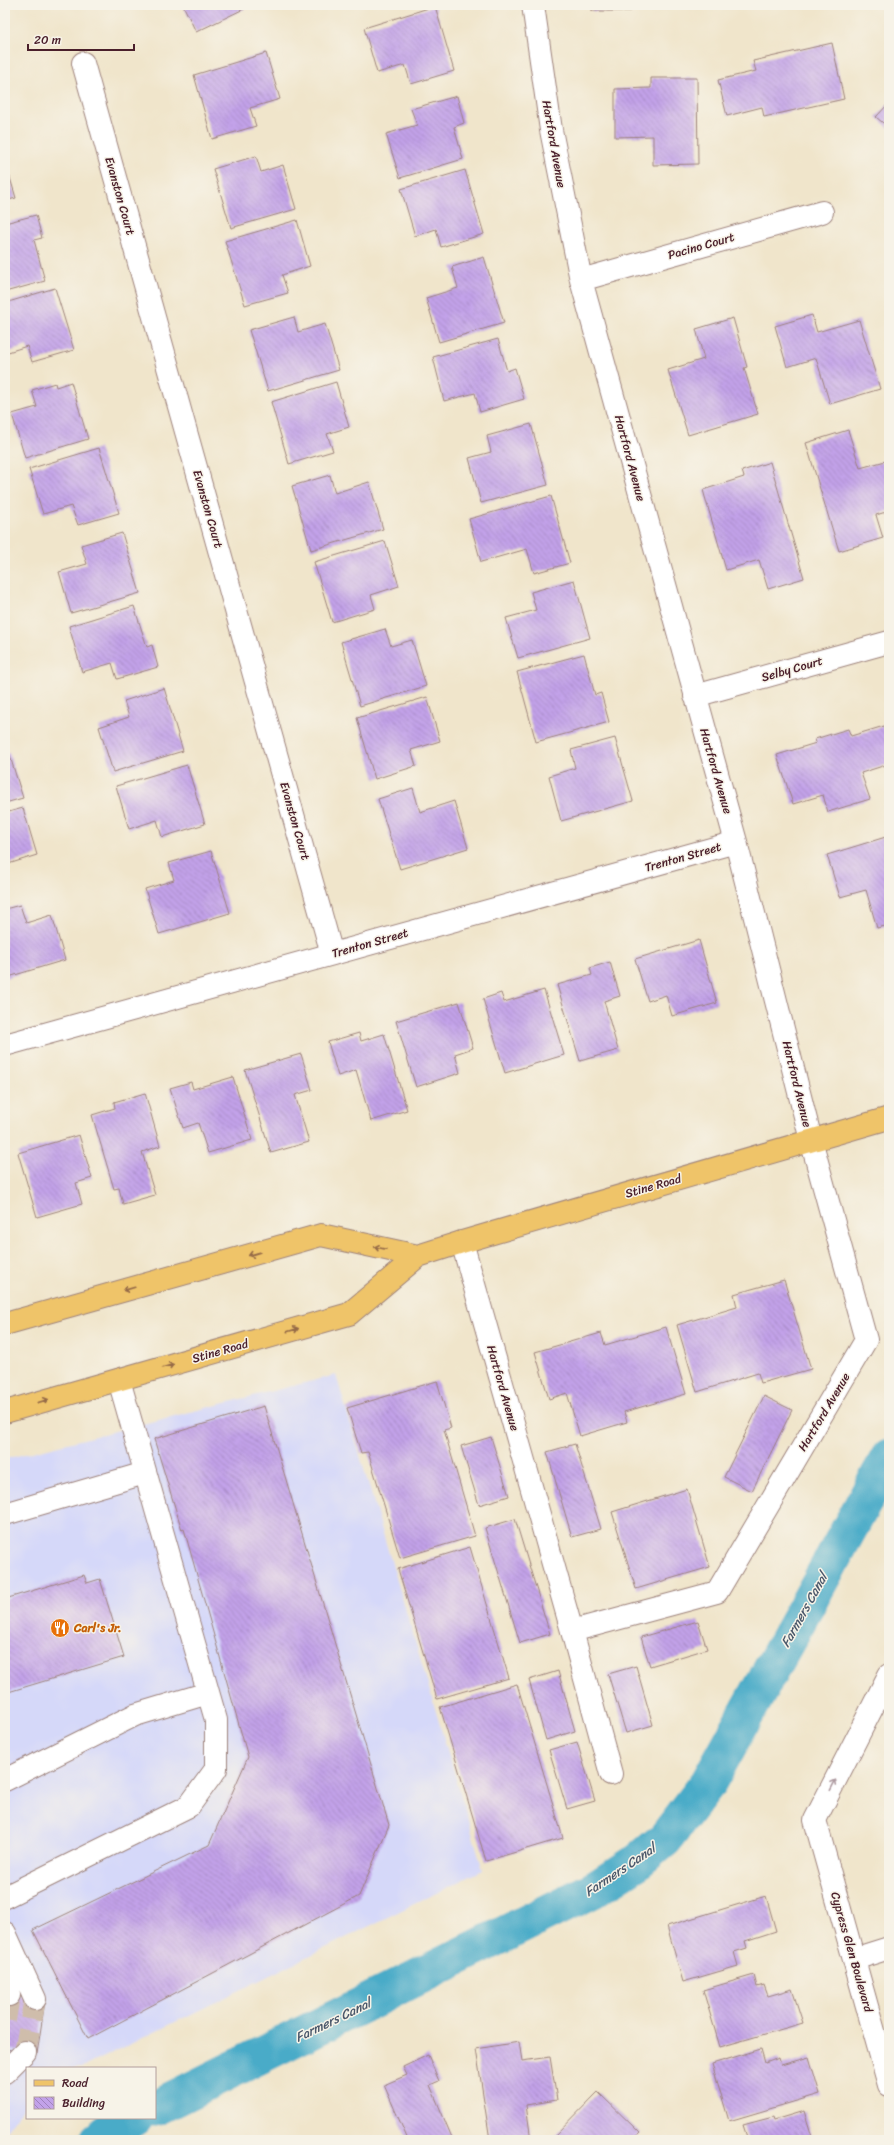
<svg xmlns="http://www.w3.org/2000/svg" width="894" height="2145" font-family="Sriracha,sans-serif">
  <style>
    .built { fill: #d5d8f9 }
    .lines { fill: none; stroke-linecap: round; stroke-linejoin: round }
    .canal { stroke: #49abc8; stroke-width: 37 }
    .building { fill: url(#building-back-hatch) }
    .minor-tunnel { stroke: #cfbdab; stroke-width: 22; stroke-dasharray: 22 11; stroke-linecap: butt }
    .minor-casing { stroke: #9d827b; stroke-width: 24 }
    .major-casing { stroke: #9d827b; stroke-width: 24 }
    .minor { stroke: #fff; stroke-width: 22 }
    .major { stroke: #efc469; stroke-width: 22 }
    .oneway { stroke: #946947 }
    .oneway2 { stroke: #ae9aa0 }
    .labels { text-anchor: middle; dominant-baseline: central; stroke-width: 3; stroke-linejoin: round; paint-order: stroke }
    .street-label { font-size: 12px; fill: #4a1f2b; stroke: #f7f3e8 }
    .food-label { font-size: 12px; font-weight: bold; fill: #c56008; stroke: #f7f3e8; text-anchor: start }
    .water-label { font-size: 13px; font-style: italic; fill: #4a576a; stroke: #f7f3e8 }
  </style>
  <defs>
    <pattern id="building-back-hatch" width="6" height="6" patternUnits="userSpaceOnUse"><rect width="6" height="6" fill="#c2a2e9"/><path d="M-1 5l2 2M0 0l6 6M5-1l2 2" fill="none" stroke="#a083bd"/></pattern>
  </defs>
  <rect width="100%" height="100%" fill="#f7f3e8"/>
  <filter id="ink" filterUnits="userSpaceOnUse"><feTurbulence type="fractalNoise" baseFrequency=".025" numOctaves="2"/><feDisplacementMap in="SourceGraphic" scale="8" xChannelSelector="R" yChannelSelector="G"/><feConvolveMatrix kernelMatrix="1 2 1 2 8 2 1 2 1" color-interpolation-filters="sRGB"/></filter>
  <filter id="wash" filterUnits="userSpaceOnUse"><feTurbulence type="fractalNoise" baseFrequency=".012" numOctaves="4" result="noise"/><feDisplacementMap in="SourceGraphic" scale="16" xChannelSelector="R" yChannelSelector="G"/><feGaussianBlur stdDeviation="0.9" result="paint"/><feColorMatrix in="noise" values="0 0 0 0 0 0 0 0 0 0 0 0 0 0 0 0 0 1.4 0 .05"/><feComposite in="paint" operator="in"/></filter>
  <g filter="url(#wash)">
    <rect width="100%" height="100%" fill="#f0e5cb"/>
    <path class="built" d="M336,1375l147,495 -401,198h-55v34l-22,30v-673z"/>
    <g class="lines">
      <path class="canal" d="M155,2108l442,-220 43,-28 25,-21 43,-56 181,-326
        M98,2140l13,-10 24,-12"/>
    </g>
    <g id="blocks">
      <path class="building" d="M183,5h69l-56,27z
        M592,5h39v6h-39z
        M435,6l19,65 -43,13 -6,-19 -28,8 -13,-45z
        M832,43l12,56 -80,18 -2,-10 -35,9 -9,-36 38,-9 -3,-10z
        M266,53l14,46 -30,9 6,18 -44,13 -18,-64z
        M651,78h46l1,86 -45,1v-29l-38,1v-48l36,-1z
        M457,96l7,27 -10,4 9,32 -63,19 -14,-44 31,-9 -6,-16z
        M889,103v25l-13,-11z
        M256,156l5,16 22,-7 13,44 -65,19 -18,-59z
        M5,161l11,37 -11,3z
        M465,170l19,64 -43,13 -5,-18 -21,7 -14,-47z
        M36,215l6,23 -8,2 11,41 -40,11v-69z
        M297,220l13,46 -28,9 6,18 -43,12 -20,-64z
        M484,257l20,66 -65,19 -13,-44 32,-10 -6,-21z
        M55,288l19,62 -42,12 -5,-16 -22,7v-50z
        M812,315l5,17 42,-12 21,69 -50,15 -14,-46 -29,9 -12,-41z
        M294,317l4,15 27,-8 14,46 -71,21 -19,-61z
        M733,318l14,49 -3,1 14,46 -70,21 -20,-65 36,-11 -8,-30z
        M498,339l9,32 8,-3 9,31 -44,13 -5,-19 -31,8 -11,-44z
        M71,382l17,57 -63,19 -13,-44 25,-7 -5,-17 23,-7 1,4z
        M336,382l13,45 -22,7 6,17 -44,13 -18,-62z
        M531,424l17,61 -67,18 -12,-45 22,-6 -4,-16z
        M848,430l12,38 29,-8v51l-13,4 7,23 -44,13 -33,-108z
        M99,448l20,65 -41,12 -7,-19 -28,8 -14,-45z
        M770,462l34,116 -36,11 -9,-29 -33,10 -23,-80 41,-13 -2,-6z
        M330,475l5,18 34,-11 14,47 -72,21 -19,-64z
        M551,496l19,67 -36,10 -7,-24 -46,13 -12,-43z
        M122,533l18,60 -69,20 -12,-41 28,-8 -6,-19z
        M385,541l14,45 -28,9 4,14 -43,13 -18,-60z
        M574,580l16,58 -72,20 -12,-40 30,-8 -5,-18z
        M134,606l13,41 5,-2 6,22 -41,12 -5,-16 -30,9 -13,-46z
        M385,629l6,17 21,-6 14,46 -66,20 -19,-64z
        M584,654l11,41 6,-2 8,29 -73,20 -19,-70z
        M164,688l19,63 -70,21 -14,-45 30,-10 -5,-16z
        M427,697l13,44 -29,9 5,16 -41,13 -18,-61z
        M884,726l5,16v22l-28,9 9,26 -42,13 -5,-17 -30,9 -16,-49 39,-12 -1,-4 33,-10 3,7z
        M615,738l18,63 -72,20 -12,-45 26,-8 -4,-18z
        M9,753l14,45 -18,5v-49z
        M187,765l18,59 -43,13 -5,-17 -28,9 -13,-43z
        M413,788l7,24 34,-11 14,47 -68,21 -22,-70z
        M23,808l14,47 -32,10v-52z
        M889,836v89l-12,3 -11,-38 -26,7 -13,-42z
        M211,851l19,62 -71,21 -14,-45 29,-9 -5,-17z
        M20,905l6,18 26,-8 13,45 -60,18v-69z
        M699,940l18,63 -45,13 -6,-21 -18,6 -13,-42z
        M610,962l10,34 -16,5 14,49 -38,11 -23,-76 35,-10 -2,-7z
        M544,990l20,65 -59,18 -22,-74 18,-6 3,9z
        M459,1002l14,46 -18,6 5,19 -44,14 -20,-66z
        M359,1033l2,8 23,-7 23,76 -36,11 -15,-51 -18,6 -10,-34z
        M301,1054l11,36 -17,5 14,47 -38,11 -26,-83z
        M233,1077l19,63 -44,13 -10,-30 -15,5 -13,-40 21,-6 2,7z
        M145,1093l15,53 -18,6 13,43 -32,9 -4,-16 -5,1 -22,-74 23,-7 -1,-6z
        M79,1135l13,43 -16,5 6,21 -45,13 -19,-64z
        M784,1280l27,89 -50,14 -3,-10 -61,19 -20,-67 60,-18 -3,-13z
        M666,1327l20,67 -62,18 3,10 -47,14 -13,-43 -18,6 -14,-47 66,-19 4,12z
        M437,1381l14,47 -7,2 31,106 -75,22 -32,-106 -7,1 -14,-45z
        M764,1396l28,14 -40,81 -28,-14z
        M264,1406l125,419 -30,71 -271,143 -55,-109 176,-85 39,-88 -64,-228 -2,1 -28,-91z
        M491,1437l18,59 -30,9 -18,-59z
        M575,1444l26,85 -29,8 -25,-85z
        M687,1489l23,78 -74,22 -24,-77z
        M515,1519l35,115 -30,9 -35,-115z
        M470,1547l39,131 -72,21 -39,-130z
        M84,1575l3,8 13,-4 24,78 -119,36v-94z
        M698,1621l9,28 -57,17 -9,-29z
        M636,1666l17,59 -27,8 -18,-59z
        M558,1671l17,60 -29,9 -17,-60z
        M517,1684l46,154 -77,23 -46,-154z
        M577,1742l18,59 -28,8 -18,-59z
        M766,1896l10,35 -31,10 2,7 -13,4 4,14 -55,16 -16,-56z
        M754,1975l3,12 7,-2 4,11 24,-7 11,34 -83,24 -17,-57z
        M5,1994l40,7 -8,53 -32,-5z
        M519,2042l3,19 28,-4 7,43 -31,5 5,35h-41l-14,-91z
        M761,2049l4,14 14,-5 2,7 28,-8 11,37 -91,27 -17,-57z
        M428,2055l11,26 -9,4 23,55h-45l-24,-55 23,-10 -4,-8z
        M598,2092l42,41 -7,7h-82z
        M804,2111l9,29h-65l-5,-15 30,-8 1,3z"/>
    </g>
  </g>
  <g filter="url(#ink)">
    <use href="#blocks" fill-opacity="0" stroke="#9d827b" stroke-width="1"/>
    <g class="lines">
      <path class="minor-tunnel" d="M5,2020l4,-25
        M25,2052l10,-53"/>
      <g class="minor-casing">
        <path id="minor" d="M83,63l249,891
          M581,280l241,-68
          M695,696l194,-54
          M5,1045l731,-203
          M462,1242l110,389 145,-39 149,-252 -55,-200 -75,-298 -155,-562 -30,-150 -18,-125
          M5,1514l140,-41
          M572,1631l39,143
          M889,1675l-74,145 74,265
          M5,1780l130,-65 73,-22
          M5,1897l184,-91 27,-37v-49l-97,-340
          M5,1933l30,66
          M854,1959l35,-11
          M5,1976l4,19
          M5,2072l20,-20"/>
      </g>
      <g class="major-casing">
        <path id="major" d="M5,1324l316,-89 97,21
          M5,1412l344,-98 69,-58 44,-14 427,-124"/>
      </g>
      <use href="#minor" class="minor"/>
      <use href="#major" class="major"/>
    </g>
    <defs><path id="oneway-shaft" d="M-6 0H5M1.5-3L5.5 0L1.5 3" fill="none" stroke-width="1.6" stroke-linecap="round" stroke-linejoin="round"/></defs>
    <g class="oneway">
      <use href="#oneway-shaft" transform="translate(380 1248) rotate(-168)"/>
      <use href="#oneway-shaft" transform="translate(254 1254) rotate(164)"/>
      <use href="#oneway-shaft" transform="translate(129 1289) rotate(164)"/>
      <use href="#oneway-shaft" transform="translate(293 1330) rotate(-16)"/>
      <use href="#oneway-shaft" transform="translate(168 1366) rotate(-16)"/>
      <use href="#oneway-shaft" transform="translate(43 1401) rotate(-16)"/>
    </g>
    <use class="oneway2" href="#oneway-shaft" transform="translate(833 1785) rotate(-63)"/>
  </g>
  <defs>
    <g id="restaurant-disc" transform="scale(1)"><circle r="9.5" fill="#e8710a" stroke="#f7f3e8"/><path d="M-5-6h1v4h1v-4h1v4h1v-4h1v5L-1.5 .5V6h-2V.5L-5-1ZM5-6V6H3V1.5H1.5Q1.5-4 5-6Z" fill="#fff"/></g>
  </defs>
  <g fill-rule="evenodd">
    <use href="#restaurant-disc" x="60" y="1628"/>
  </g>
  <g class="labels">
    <g class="street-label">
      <text transform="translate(554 144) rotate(80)">Hartford Avenue</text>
      <text transform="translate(120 196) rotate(74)">Evanston Court</text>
      <text transform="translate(701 246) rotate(-16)">Pacino Court</text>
      <text transform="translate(630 458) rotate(75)">Hartford Avenue</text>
      <text transform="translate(208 509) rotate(74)">Evanston Court</text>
      <text transform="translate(792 669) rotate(-16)">Selby Court</text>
      <text transform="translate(716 771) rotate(74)">Hartford Avenue</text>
      <text transform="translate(295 821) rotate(74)">Evanston Court</text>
      <text transform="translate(683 857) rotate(-16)">Trenton Street</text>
      <text transform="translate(370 943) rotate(-16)">Trenton Street</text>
      <text transform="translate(797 1084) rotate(76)">Hartford Avenue</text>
      <text transform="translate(653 1186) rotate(-16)">Stine Road</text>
      <text transform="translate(220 1351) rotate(-16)">Stine Road</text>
      <text transform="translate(503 1388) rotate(74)">Hartford Avenue</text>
      <text transform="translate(824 1412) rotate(-59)">Hartford Avenue</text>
      <text transform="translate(852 1952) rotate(74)">Cypress Glen Boulevard</text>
    </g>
    <g class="food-label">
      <text x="74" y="1628">Carl's Jr.</text>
    </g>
    <g class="water-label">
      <text transform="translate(804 1610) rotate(-61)">Farmers Canal</text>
      <text transform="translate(620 1870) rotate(-34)">Farmers Canal</text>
      <text transform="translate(333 2020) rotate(-26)">Farmers Canal</text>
    </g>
  </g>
  <rect width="894" height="2145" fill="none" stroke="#f7f3e8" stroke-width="20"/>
  <rect x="26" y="2067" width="130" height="52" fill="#f7f3e8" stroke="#b29e9c"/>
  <rect x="34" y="2080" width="20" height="6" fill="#efc469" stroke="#b29e9c"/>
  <text x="62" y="2087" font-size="12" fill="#4a1f2b">Road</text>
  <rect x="34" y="2097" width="20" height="12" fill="url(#building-back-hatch)" stroke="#b29e9c"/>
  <text x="62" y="2107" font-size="12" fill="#4a1f2b">Building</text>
  <path d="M28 44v6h106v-6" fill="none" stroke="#4a1f2b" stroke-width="2"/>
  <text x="34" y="44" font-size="12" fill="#4a1f2b" stroke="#f7f3e8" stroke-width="3" paint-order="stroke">20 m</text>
</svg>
